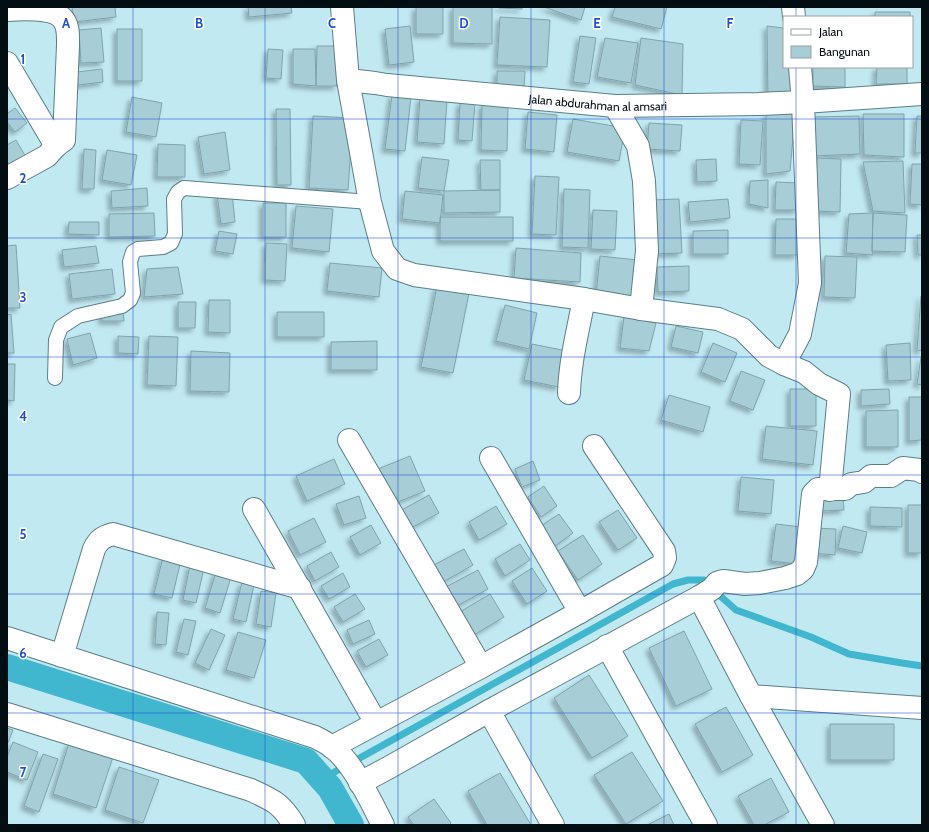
<svg xmlns="http://www.w3.org/2000/svg" width="929" height="832" font-family="Cabin,sans-serif">
  <style>
    .lines { fill: none; stroke-linecap: round; stroke-linejoin: round }
    .stream { stroke: #40b7ce; stroke-width: 7 }
    .canal { stroke: #40b7ce; stroke-width: 26 }
    .building { fill: #a7ced6; stroke: #7ea4ac; filter: url(#shadow) }
    .lane-casing { stroke: #5a7f87; stroke-width: 16 }
    .street-casing { stroke: #5a7f87; stroke-width: 24 }
    .lane { stroke: #fff; stroke-width: 14 }
    .street { stroke: #fff; stroke-width: 22 }
    .grid { fill: none; stroke: #1d4ed8; stroke-width: 1; stroke-opacity: 0.55 }
    .labels { text-anchor: middle; dominant-baseline: central; stroke-width: 3; stroke-linejoin: round; paint-order: stroke }
    .street-label { font-size: 12px; fill: #020e11; stroke: #fff }
    .grid-label { font-size: 13px; text-anchor: middle; font-weight: bold; fill: #1d4ed8; stroke: #fff; stroke-width: 3; stroke-linejoin: round; paint-order: stroke }
  </style>
  <defs>
    <filter id="shadow"><feDropShadow dx="-3.5" dy="3.5" stdDeviation="2" flood-color="#0004"/></filter>
  </defs>
  <rect width="100%" height="100%" fill="#c1e9f2"/>
  <g class="lines">
    <path class="stream" d="M322,779l351,-195 15,-4h16l14,14 18,16 75,27 38,17 53,9 20,3"/>
    <path class="canal" d="M7,667l299,94 24,27 21,37"/>
  </g>
  <path class="building" d="M72,7h43l1,10 -42,5z
    M248,7h43l1,6 -43,4z
    M416,7h27v27h-27z
    M453,7h39v37l-39,-1z
    M499,7h23v2l-23,-1z
    M544,7h41l-4,13z
    M615,7h52l-6,22 -49,-12z
    M875,12h35v5h-35z
    M500,17l50,3 -3,47 -50,-2z
    M410,26l4,36 -25,3 -4,-36z
    M767,26l17,2v39h10l2,33 -28,-1z
    M101,28l3,34 -23,1 -2,-33z
    M117,29h25v52h-25z
    M580,36l16,2 -7,46 -16,-2z
    M605,38l33,5 -7,40 -34,-6z
    M641,38l42,6 -1,51 -47,-10z
    M317,46h21l-1,40h-21z
    M268,49l15,1 -2,29 -15,-1z
    M293,49h22l1,37 -23,-2z
    M813,67h32v20l-32,-1z
    M877,67h30v17h-31z
    M102,69l1,13 -25,3 -1,-13z
    M497,71h28l-1,16 -27,-2z
    M392,95l19,2 -6,54 -20,-2z
    M132,97l30,6 -6,34 -30,-5z
    M420,98l27,2 -3,44 -27,-2z
    M460,103h15l-3,38 -14,-1z
    M482,104l26,1 -1,46 -26,-1z
    M15,108l12,15 -12,9 -8,-10v-8z
    M276,109h14l1,76h-14z
    M528,112l29,3 -3,37 -29,-3z
    M766,114h29l-5,57 -24,3z
    M863,114h41v43l-40,-2z
    M313,116l40,2 -5,72 -39,-2z
    M859,116l1,38 -48,2v-39z
    M917,116h5v37h-7z
    M573,119l52,9 -6,33 -52,-9z
    M741,120l22,1 -3,44 -21,-1z
    M649,123l33,2 -2,26 -33,-2z
    M225,132l5,38 -26,4 -6,-37z
    M16,140l14,24 -23,12v-31z
    M158,144l27,1v32h-28z
    M84,149l12,1 -2,39h-12z
    M107,150l30,5 -6,30 -29,-5z
    M422,157l27,3 -5,31 -26,-3z
    M817,158l24,1 -1,53 -25,-1z
    M716,159l1,22 -20,1 -1,-22z
    M480,160h20v30h-19z
    M903,161l2,52 -32,-2 -10,-49z
    M912,164h10v41l-12,-1z
    M535,176l24,1 -3,58 -24,-1z
    M768,180v28l-19,-4 1,-23z
    M776,182l22,1v27h-23z
    M147,188l1,18 -36,2 -1,-17z
    M564,189l26,1 -2,58 -26,-1z
    M500,190v22l-56,1v-22z
    M405,191l38,4 -3,28 -38,-4z
    M232,193l3,29 -14,2 -4,-29z
    M679,199l3,54 -29,1 -2,-54z
    M728,199l2,19 -40,4 -2,-20z
    M263,203h23v34h-23z
    M296,206l37,3 -4,43 -37,-4z
    M593,210l24,1 -2,39 -24,-1z
    M154,213l1,23 -46,1v-23z
    M873,213l-1,38 1,4 -27,-2 3,-39z
    M873,213l34,2 -2,37 -33,-1z
    M440,217h73v24h-73z
    M776,219h22v36h-23z
    M69,222h30v13l-31,-1z
    M728,230v24h-35v-23z
    M219,231l18,3 -4,20 -18,-3z
    M917,235h5v20h-4z
    M266,243l21,1 -2,37 -20,-1z
    M16,245l4,63h-13v-62z
    M96,246l3,17 -35,4 -2,-17z
    M516,248l65,5 -1,29 -66,-4z
    M600,256l37,4 -3,38 -38,-3z
    M825,256l32,1 -2,41 -31,-1z
    M330,263l52,5 -3,29 -52,-6z
    M689,266v25l-31,1 -1,-25z
    M178,267l5,27 -39,3 3,-28z
    M112,269l3,25 -43,5 -3,-25z
    M437,286l32,7 -16,80 -32,-6z
    M921,296h1v55l-5,-1z
    M209,300h21v33l-22,-1z
    M178,302h18l-1,26h-17z
    M505,305l32,8 -8,36 -33,-8z
    M102,312h21l1,9h-22z
    M277,312h47v25h-47z
    M11,314l3,39h-7v-38z
    M624,317l32,6 -7,28 -29,-3z
    M676,326l27,6 -5,21 -27,-6z
    M90,333l7,25 -24,7 -6,-26z
    M118,336l21,1 -1,17 -20,-1z
    M149,336l29,1 -2,49 -29,-1z
    M377,341v29h-46v-28z
    M713,343l24,10 -12,29 -24,-10z
    M910,343l1,37 -23,1 -2,-36z
    M532,344l35,7 -8,36 -35,-7z
    M191,351l39,2 -1,39 -39,-1z
    M921,357l1,1v27l-5,-1z
    M7,364h8l-1,37 -7,-1z
    M741,371l24,9 -12,30 -23,-9z
    M790,389h26v37h-26z
    M889,389l1,15 -29,2v-16z
    M669,395l41,12 -7,25 -42,-12z
    M909,397h13v43l-13,1z
    M898,410v37h-32v-36z
    M766,426l51,5 -4,34 -51,-6z
    M410,456l15,35 -32,13 -15,-35z
    M334,459l11,25 -38,17 -11,-25z
    M533,461l7,19 -18,7 -7,-18z
    M741,477l33,3 -3,34 -33,-3z
    M544,486l13,20 -16,11 -13,-20z
    M429,495l10,18 -30,16 -9,-18z
    M818,495h25l1,15 -26,1z
    M359,496l7,22 -22,7 -8,-21z
    M908,505h14v48h-14z
    M496,506l11,18 -28,16 -10,-18z
    M870,507l32,1v19l-32,-1z
    M618,510l19,28 -19,12 -19,-28z
    M559,514l14,19 -18,13 -14,-20z
    M314,518l12,24 -26,13 -12,-24z
    M776,524l26,3 -4,37 -27,-3z
    M371,525l10,18 -21,12 -10,-18z
    M843,526l24,6 -5,21 -24,-5z
    M814,528l22,1 -1,26 -23,-2z
    M583,535l19,29 -24,16 -20,-29z
    M520,544l10,16 -25,16 -10,-17z
    M464,549l9,16 -30,17 -9,-17z
    M331,552l8,15 -24,14 -8,-15z
    M163,557l18,3 -9,38 -18,-4z
    M190,565l14,3 -8,35 -13,-3z
    M532,568l15,23 -20,13 -15,-23z
    M478,570l10,19 -33,18 -11,-19z
    M216,572l15,5 -11,36 -15,-5z
    M343,573l7,14 -21,12 -8,-13z
    M242,582l12,3 -8,37 -13,-3z
    M261,591l15,2 -5,34 -15,-3z
    M355,594l10,15 -22,13 -9,-15z
    M490,594l14,23 -30,18 -14,-23z
    M157,612l12,1 -3,32 -11,-1z
    M184,619l12,2 -8,34 -12,-3z
    M369,620l6,14 -22,10 -6,-14z
    M211,629l14,6 -16,35 -14,-7z
    M684,631l28,58 -36,17 -27,-58z
    M238,632l28,8 -12,38 -28,-8z
    M379,639l9,16 -22,12 -9,-16z
    M589,675l39,61 -36,22 -38,-60z
    M726,707l27,48 -31,17 -27,-48z
    M830,724h64v36h-64z
    M7,728l6,2 -6,15z
    M13,742l25,10 -11,28 -20,-8v-15z
    M69,743l44,14 -17,51 -43,-14z
    M632,752l31,49 -37,23 -32,-49z
    M43,754l15,5 -19,53 -15,-6z
    M119,767l40,13 -16,43 -38,-13z
    M500,773l31,52h-44l-19,-34z
    M771,778l18,34 -25,13h-10l-16,-29z
    M434,799l17,24 -2,2h-35l-6,-8z
    M669,814l5,11h-27z"/>
  <g class="lines">
    <g class="lane-casing">
      <path id="lane" d="M55,378l1,-38 5,-13 17,-11 44,-10 8,-6 3,-7 -3,-31 3,-10 5,-3 25,-2 8,-4 4,-9 -1,-35 4,-7 6,-4 186,14"/>
    </g>
    <g class="street-casing">
      <g id="street">
        <path d="M342,7l6,73 22,122 13,49 14,18 17,6 170,24 57,10 77,10 24,10 27,27 15,8 20,8 15,12 20,10 -9,96"/>
        <path d="M793,7l1,10"/>
        <path d="M7,10c13,-1 46,-3 55,8 7,7 6,18 6,27l-4,95 -8,6 -9,10 -40,22"/>
        <path d="M7,63l49,83"/>
        <path id="s1" d="M348,80l27,3 12,2 228,21 144,-2 44,-2 119,-8"/>
        <path d="M615,106l23,40 6,35 3,70 -6,58"/>
        <path d="M784,364l16,-30 10,-51 -7,-181 -3,-35"/>
        <path d="M569,393c1,-32 9,-63 15,-94"/>
        <path d="M349,440l132,227"/>
        <path d="M491,458l89,154"/>
        <path d="M254,509l122,214"/>
        <path d="M699,597l52,99 72,129"/>
        <path d="M7,638l308,99c6,3 12,6 17,10 21,15 39,55 51,78"/>
        <path d="M607,646l99,179"/>
        <path d="M62,656l32,-107c5,-10 9,-12 19,-15l187,54"/>
        <path d="M751,696l171,12"/>
        <path d="M489,711l64,114"/>
        <path d="M7,714l244,76c22,10 31,14 43,35"/>
        <path d="M332,747l149,-80 99,-55 82,-47 3,-7 -1,-7 -70,-105"/>
        <path d="M360,783l28,-15 101,-57 210,-114 13,-8 5,-6 6,-2 22,3 15,-1 25,-5 12,-4 6,-5 3,-7 7,-68 5,-5h27l6,-5 13,-2 7,-6h20l12,-8 16,2 3,2"/>
      </g>
    </g>
    <use href="#lane" class="lane"/>
    <use href="#street" class="street"/>
  </g>
  <path class="grid" d="M133,7v818M265,7v818M398,7v818M531,7v818M664,7v818M796,7v10M796,67v758M7,119h915M7,238h915M7,357h915M7,475h915M7,594h915M7,713h915"/>
  <g class="labels">
    <g class="street-label">
      <text stroke="none"><textPath href="#s1" startOffset="251">Jalan abdurahman al amsari</textPath></text>
    </g>
  </g>
  <g class="grid-label">
    <text x="66" y="28">A</text>
    <text x="199" y="28">B</text>
    <text x="332" y="28">C</text>
    <text x="464" y="28">D</text>
    <text x="597" y="28">E</text>
    <text x="730" y="28">F</text>
    <text x="23" y="64">1</text>
    <text x="23" y="183">2</text>
    <text x="23" y="302">3</text>
    <text x="23" y="421">4</text>
    <text x="23" y="539">5</text>
    <text x="23" y="658">6</text>
    <text x="23" y="777">7</text>
  </g>
  <rect width="929" height="832" fill="none" stroke="#020e11" stroke-width="16"/>
  <rect x="783" y="16" width="130" height="52" fill="#ffffff" stroke="#9a9fa0"/>
  <rect x="791" y="29" width="20" height="6" fill="#ffffff" stroke="#9a9fa0"/>
  <text x="819" y="36" font-size="12" fill="#020e11">Jalan</text>
  <rect x="791" y="46" width="20" height="12" fill="#a7ced6" stroke="#9a9fa0"/>
  <text x="819" y="56" font-size="12" fill="#020e11">Bangunan</text>
</svg>
